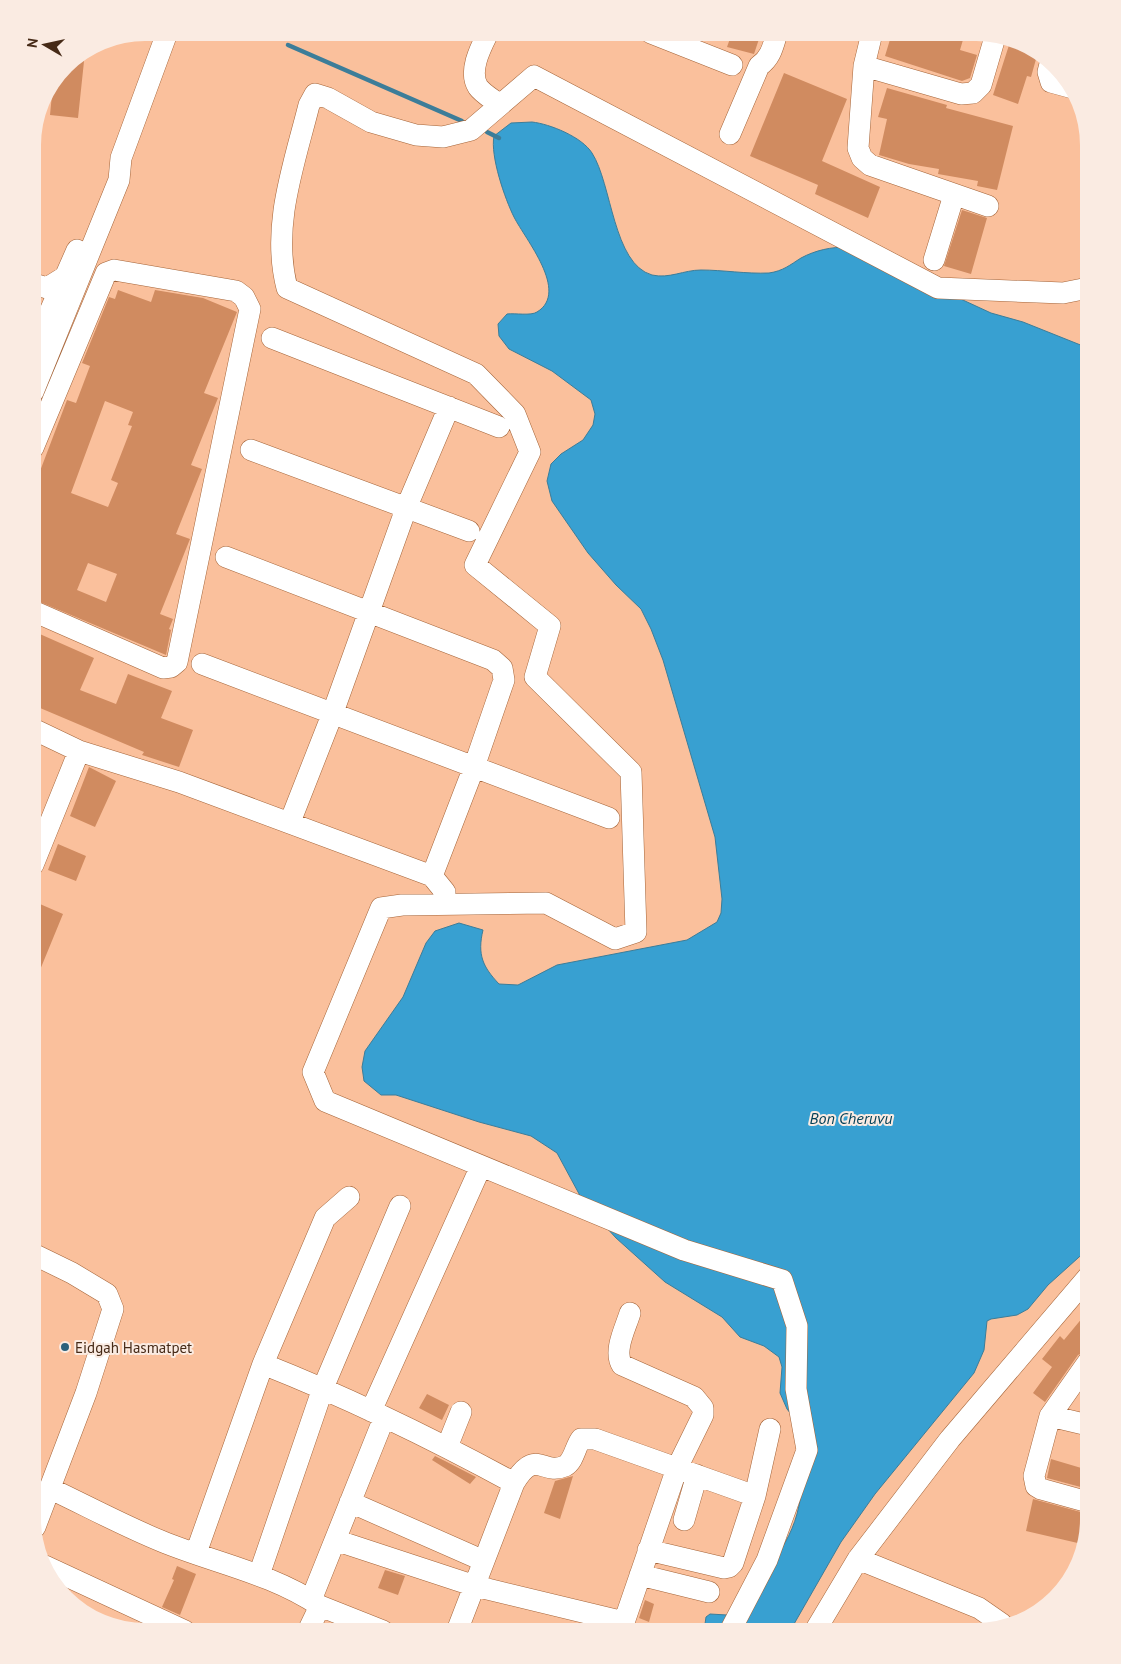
<svg xmlns="http://www.w3.org/2000/svg" width="1121" height="1664" font-family="'PT Sans',sans-serif">
  <style>
    .water { fill: #38a0d1; stroke: #3c7d99 }
    .lines { fill: none; stroke-linecap: round; stroke-linejoin: round }
    .stream { stroke: #3c7d99; stroke-width: 4.5 }
    .building { fill: #d08b60; fill-rule: evenodd }
    .minor-casing { stroke: #a56438; stroke-width: 22 }
    .minor { stroke: #fff; stroke-width: 21 }
    .poi-dot { fill: #2b617c; stroke: #faebe2; stroke-width: 2 }
    .labels { text-anchor: middle; dominant-baseline: central; stroke-width: 4; stroke-linejoin: round; paint-order: stroke }
    .poi-label { font-size: 15px; fill: #462a17; stroke: #faebe2; text-anchor: start }
    .water-label { font-size: 16px; font-style: italic; fill: #003f57; stroke: #faebe2 }
  </style>
  <rect width="100%" height="100%" fill="#fac09c"/>
  <path class="water" d="M532,122c18,2 50,15 60,31 20,31 21,111 60,122 17,4 32,-5 49,-5 22,0 45,4 68,3 14,-2 21,-8 32,-15 15,-8 30,-11 47,-11l143,66 32,9 65,26v901l-40,36 -20,24 -11,6 -26,4 -4,2 -3,29 -10,23 -99,121 -34,48 -51,89h-86l2,-14 4,-3 17,1c27,-30 59,-61 70,-101 7,-26 7,-54 9,-81l-19,-24 -7,-16 2,-26 -3,-10 -15,-11 -24,-9 -18,-20 -57,-35 -49,-44 -32,-35 -27,-50 -26,-17 -52,-14 -83,-27h-15l-17,-14 -2,-14 3,-16 38,-54 23,-54 9,-12 24,-8 24,7c-6,25 0,37 16,54l19,1 39,-20 130,-25 30,-18 4,-9 1,-14 -7,-62 -52,-177 -12,-31 -10,-20 -25,-24 -28,-32 -36,-52 -5,-20 4,-17 10,-10 22,-14 10,-15 2,-11 -4,-14 -39,-29 -43,-22 -10,-13 -1,-12 9,-10c8,-1 24,2 30,-2 33,-20 -12,-73 -23,-95 -9,-18 -24,-61 -20,-81l17,-13z"/>
  <g class="lines">
    <path class="stream" d="M288,45l174,76
      M487,132l12,6"/>
  </g>
  <path class="building" d="M732,33h29l-7,21 -27,-7z
    M892,33h73l-5,17 17,5 -7,23 -8,3 -77,-25z
    M1010,42l28,10 -7,25 -4,-1 -9,28 -25,-9z
    M85,52l-7,66 -28,-3 3,-31 13,-19z
    M784,73l63,26 -25,62 58,26 -12,31 -53,-24 3,-9 -68,-29z
    M887,88l60,17 -1,3 67,18 -16,64 -20,-4 1,-5 -40,-7 1,-5 -30,-5 -30,-9 8,-36 -9,-2z
    M962,210l25,8 -16,56 -27,-8z
    M118,290l33,12 4,-12 48,8 34,14 -33,81 14,5 -27,67 11,4 -26,65 14,5 -30,75 13,5 -4,10 2,1 -5,25 -133,-56v-122l4,2 30,-79 9,3 14,-37 -8,-3 27,-66 6,2zM105,401l28,11 -5,13 4,1 -21,54 7,3 -10,24 -37,-14zM88,563l29,11 -11,28 -29,-12z
    M33,631l61,27 -14,32 36,14 12,-30 44,17 -11,27 32,12 -14,37 -37,-12 2,-3 -111,-47z
    M89,767l27,14 -21,46 -25,-11z
    M58,844l28,12 -10,25 -28,-11z
    M33,901l30,13 -30,73z
    M1088,1311v39l-10,5 -33,47 -12,-9 19,-26 -10,-8 18,-23 4,4z
    M427,1394l22,11 -7,15 -23,-12z
    M435,1456l12,6 29,15 -6,7 -38,-24z
    M1051,1459l37,11v19l-41,-11z
    M573,1476l-13,43 -16,-6 11,-32z
    M1033,1499l55,15 -6,30 -56,-13z
    M177,1566l19,8 -16,41 -18,-8 12,-27 -2,-1z
    M385,1570l20,6 -7,19 -20,-7z
    M645,1600l9,4 -5,18 -10,-4z"/>
  <g class="lines">
    <g class="minor-casing">
      <path id="minor" d="M488,33c-7,14 -20,38 -10,54 5,7 16,13 22,18
        M651,33l81,32
        M872,33l-8,33 -6,82 4,10 8,7 118,41
        M1050,64l-2,8 3,10 22,6
        M864,66l97,28 12,-1 8,-8 14,-48
        M730,134l29,-68c12,-8 14,-20 18,-33
        M934,260l20,-65
        M34,284l13,4 16,-10
        M272,338l227,89
        M33,350l44,-100
        M33,392l86,-212 2,-22 46,-125
        M251,450l218,81
        M226,557l267,103 9,8 2,12 -30,87 -42,109
        M33,611l130,57 8,-1 6,-5 73,-353 -6,-12 -8,-6 -122,-21 -8,3 -73,175
        M202,664l407,154
        M33,729l46,22 100,31 253,94 13,16
        M290,822l42,-107 75,-209 42,-99
        M33,865l46,-114
        M349,1197l-24,21 -62,146c86,34 170,75 251,119
        M33,1254l39,19 35,21 6,15 -27,84 -51,134
        M371,1411l110,-245
        M1050,1416l38,9
        M447,1447l14,-35
        M51,1489c36,17 73,37 110,52 53,22 110,32 159,65l-12,25
        M755,1496l15,-67
        M350,1502l134,59
        M1088,1502l-47,-13 -5,-3 -2,-10 16,-60 38,-54
        M684,1520l13,-45
        M335,1540l140,46 149,36
        M196,1553l67,-189
        M858,1559l121,49 23,16
        M45,1566l140,65
        M259,1575l64,-187 77,-182
        M640,1575l69,17
        M311,1600l73,-182
        M320,1606l63,25
        M457,1631l57,-148c22,-36 28,-7 51,-17 9,-5 10,-19 16,-27h14l160,57 -22,67 -4,4 -5,1 -76,-18
        M621,1631l56,-163 26,-53v-7l-9,-11 -72,-32c-9,-14 4,-38 8,-52
        M730,1631l37,-71 40,-110 -11,-61 1,-63 -15,-46 -98,-30 -359,-149 -12,-29 68,-164 21,-3 144,-2 69,36 21,-7 -5,-160 -96,-95 15,-51 -75,-61 55,-113 -15,-38 -39,-40 -189,-86c-16,-62 7,-123 22,-183l6,-11 13,4 43,24 45,13 27,2 28,-7 63,-54 404,212 125,5 25,-5
        M815,1631l43,-72 92,-120 138,-162"/>
    </g>
    <use href="#minor" class="minor"/>
  </g>
  <circle class="poi-dot" cx="65" cy="1347" r="5"/>
  <g class="labels">
    <g class="poi-label">
      <text x="75" y="1347">Eidgah Hasmatpet</text>
    </g>
    <g class="water-label">
      <text x="851" y="1118">Bon Cheruvu</text>
    </g>
  </g>
  <path d="M0 0H1121V1664H0ZM145 41H976A104 104 0 0 1 1080 145V1519A104 104 0 0 1 976 1623H145A104 104 0 0 1 41 1519V145A104 104 0 0 1 145 41Z" fill="#faebe2" fill-rule="evenodd"/>
  <g transform="translate(45 45) rotate(279)" stroke="#faebe2" stroke-width="4" paint-order="stroke">
  <path d="M0-4L9 19L0 12L-9 19Z" fill="#462a17"/>
  <text y="-8" font-size="14" font-weight="bold" text-anchor="middle" fill="#462a17">N</text>
  </g>
</svg>
